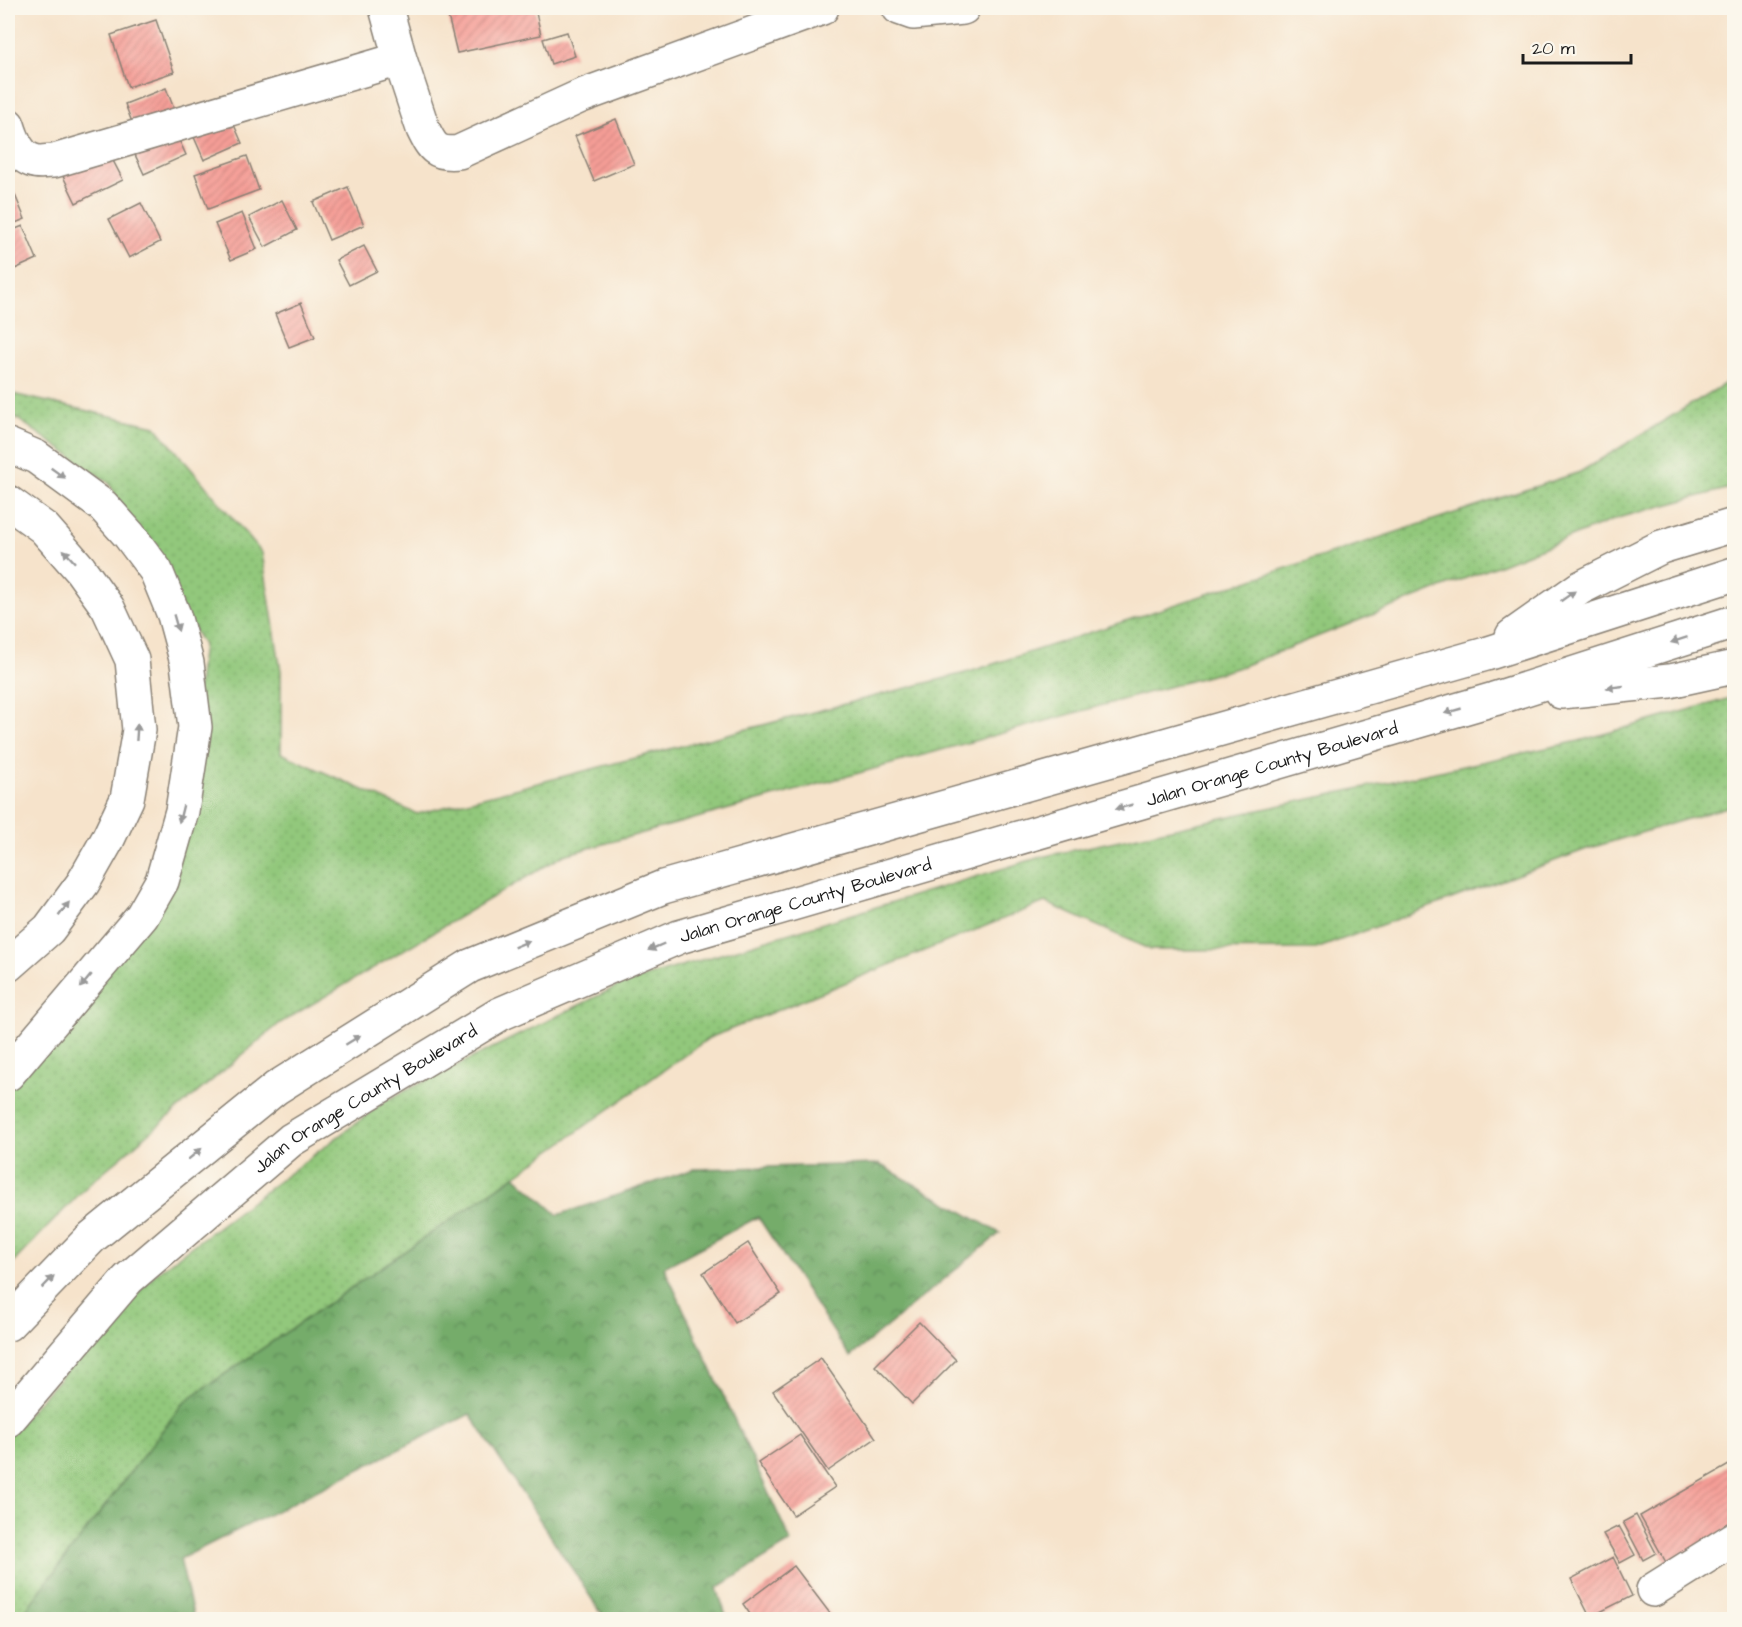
<svg xmlns="http://www.w3.org/2000/svg" width="1742" height="1627" font-family="'Architects Daughter',sans-serif">
  <style>
    .grass { fill: url(#grass-dots); stroke: #57724c; stroke-width: 1.5 }
    .forest { fill: url(#forest-crowns); stroke: #486444; stroke-width: 1.5 }
    .building { fill: url(#building-hatch) }
    .lines { fill: none; stroke-linecap: round; stroke-linejoin: round }
    .street-casing { stroke: #898074; stroke-width: 36 }
    .secondary-casing { stroke: #898074; stroke-width: 36 }
    .highway-casing { stroke: #898074; stroke-width: 36 }
    .street { stroke: #fff; stroke-width: 33 }
    .secondary { stroke: #fff; stroke-width: 33 }
    .highway { stroke: #fff; stroke-width: 33 }
    .oneway { fill: #999 }
    .labels { text-anchor: middle; dominant-baseline: central; stroke-width: 6; stroke-linejoin: round; paint-order: stroke }
    .street-label { font-size: 18px; fill: #1c1c1c; stroke: #fbf7ec }
  </style>
  <defs>
    <pattern id="grass-dots" width="8" height="8" patternUnits="userSpaceOnUse" patternTransform="scale(1.5)"><rect width="8" height="8" fill="#92c87b"/><path d="M2 2h.1M6 6h.1" fill="none" stroke="#7dab6a" stroke-width="1.8" stroke-linecap="round"/></pattern>
    <pattern id="forest-crowns" width="20" height="18" patternUnits="userSpaceOnUse" patternTransform="scale(1.5)"><rect width="20" height="18" fill="#75ac6b"/><path d="M2 6a3 3 0 1 1 6 0M12 15a3 3 0 1 1 6 0" fill="none" stroke="#5f8b57"/></pattern>
    <pattern id="building-hatch" width="6" height="6" patternUnits="userSpaceOnUse" patternTransform="scale(1.5)"><rect width="6" height="6" fill="#f59d96"/><path d="M-1 1l2-2M0 6l6-6M5 7l2-2" fill="none" stroke="#d18781"/></pattern>
  </defs>
  <rect width="100%" height="100%" fill="#fbf7ec"/>
  <filter id="ink" filterUnits="userSpaceOnUse"><feTurbulence type="fractalNoise" baseFrequency=".0167" numOctaves="2"/><feDisplacementMap in="SourceGraphic" scale="12" xChannelSelector="R" yChannelSelector="G"/><feConvolveMatrix kernelMatrix="1 2 1 2 8 2 1 2 1" color-interpolation-filters="sRGB"/></filter>
  <filter id="wash" filterUnits="userSpaceOnUse"><feTurbulence type="fractalNoise" baseFrequency=".008" numOctaves="4" result="noise"/><feDisplacementMap in="SourceGraphic" scale="24" xChannelSelector="R" yChannelSelector="G"/><feGaussianBlur stdDeviation="1.35" result="paint"/><feColorMatrix in="noise" values="0 0 0 0 0 0 0 0 0 0 0 0 0 0 0 0 0 1.4 0 .05"/><feComposite in="paint" operator="in"/></filter>
  <g filter="url(#wash)">
    <rect width="100%" height="100%" fill="#f6e3cb"/>
    <path class="grass" d="M1734,378v109l-113,30 -381,150 -676,188 -284,168 -190,160 -82,85v-187l168,-224 27,-212 -94,-162 -101,-71v-19l147,33 107,127 19,118v82l136,61 552,-142 611,-200z
      M1734,697v108l-147,44 -271,100 -165,1 -106,-48 -336,136 -194,138 -331,226 -165,217h-11v-184l148,-162 231,-173 235,-116 419,-127 538,-116z"/>
    <path class="forest" d="M879,1164l121,69 -150,124 -92,-140 -94,50 127,275 -74,46 10,31h-122l-135,-205 -290,145 14,60h-175l165,-217 331,-226 43,39 136,-46z"/>
    <g id="blocks">
      <path class="building" d="M446,8h89l6,27 -84,18z
        M156,20l18,52 -46,15 -17,-52z
        M567,32l8,24 -24,8 -8,-25z
        M166,88l10,26 -41,16 -10,-26z
        M228,111l14,32 -38,17 -14,-32z
        M616,119l18,45 -40,17 -19,-45z
        M173,127l13,28 -42,19 -13,-28z
        M107,149l16,31 -47,23 -15,-31z
        M247,156l12,34 -51,19 -13,-35z
        M10,183l15,36 -17,7v-42z
        M348,187l16,38 -35,15 -16,-38z
        M282,200l15,30 -32,17 -16,-30z
        M141,203l19,39 -31,16 -20,-39z
        M242,213l15,36 -26,11 -16,-36z
        M23,226l14,33 -29,13v-40z
        M364,246l13,25 -28,14 -13,-25z
        M301,303l14,34 -26,10 -14,-33z
        M748,1243l33,51 -46,29 -32,-50z
        M919,1322l37,38 -44,44 -37,-38z
        M821,1358l55,80 -48,33 -55,-80z
        M800,1435l35,52 -42,28 -35,-52z
        M1734,1462v64l-67,38 -27,-48z
        M1636,1515l20,38 -13,7 -20,-38z
        M1619,1526l16,29 -15,8 -17,-29z
        M1613,1557l19,39 -42,21 -19,-38z
        M794,1566l41,54h-81l-11,-16z"/>
    </g>
  </g>
  <g filter="url(#ink)">
    <use href="#blocks" fill-opacity="0" stroke="#898074" stroke-width="1.5"/>
    <g class="lines">
      <g class="street-casing">
        <path id="street" d="M386,8l14,51 23,70c9,19 14,26 36,23l122,-56 241,-88
          M899,8l14,5 50,-5
          M8,125c4,13 10,32 26,36 5,2 14,0 20,0l346,-102
          M1653,1590l81,-51"/>
      </g>
      <g class="secondary-casing">
        <g id="secondary">
          <path d="M1512,636l68,-48 81,-41 73,-22"/>
          <path d="M1561,692l109,-11 64,-14"/>
          <path d="M8,1324l84,-87 184,-149 194,-122 193,-79 823,-233 248,-80"/>
          <path id="s1" d="M8,1420l120,-141 163,-139 209,-126 179,-77 815,-238 240,-77"/>
        </g>
      </g>
      <g class="highway-casing">
        <path id="highway" d="M8,445l28,12 67,49 26,29 27,36 18,44 13,48 8,64 -13,84 -20,70 -20,35 -134,158
          M8,502l36,26 36,41 28,39 24,52 7,70 -12,69 -19,40 -25,44 -34,46 -41,36"/>
      </g>
      <use href="#street" class="street"/>
      <use href="#secondary" class="secondary"/>
      <use href="#highway" class="highway"/>
    </g>
    <defs><path id="oneway-solid" d="M-6-.8H1V-3.2L6.5 0L1 3.2V.8H-6Z" transform="scale(1.5)"/></defs>
    <g class="oneway">
      <use href="#oneway-solid" transform="translate(58 473) rotate(36)"/>
      <use href="#oneway-solid" transform="translate(69 556) rotate(-132)"/>
      <use href="#oneway-solid" transform="translate(1568 596) rotate(-35)"/>
      <use href="#oneway-solid" transform="translate(176 623) rotate(74)"/>
      <use href="#oneway-solid" transform="translate(1679 640) rotate(162)"/>
      <use href="#oneway-solid" transform="translate(1615 687) rotate(174)"/>
      <use href="#oneway-solid" transform="translate(1453 711) rotate(164)"/>
      <use href="#oneway-solid" transform="translate(137 732) rotate(-86)"/>
      <use href="#oneway-solid" transform="translate(1124 807) rotate(164)"/>
      <use href="#oneway-solid" transform="translate(181 814) rotate(104)"/>
      <use href="#oneway-solid" transform="translate(64 909) rotate(-53)"/>
      <use href="#oneway-solid" transform="translate(522 944) rotate(-22)"/>
      <use href="#oneway-solid" transform="translate(656 947) rotate(157)"/>
      <use href="#oneway-solid" transform="translate(86 981) rotate(130)"/>
      <use href="#oneway-solid" transform="translate(353 1040) rotate(-32)"/>
      <use href="#oneway-solid" transform="translate(195 1154) rotate(-39)"/>
      <use href="#oneway-solid" transform="translate(48 1282) rotate(-46)"/>
    </g>
  </g>
  <g class="labels">
    <g class="street-label">
      <text stroke="none"><textPath href="#s1" startOffset="1456">Jalan Orange County Boulevard</textPath></text>
      <text stroke="none"><textPath href="#s1" startOffset="970">Jalan Orange County Boulevard</textPath></text>
      <text stroke="none"><textPath href="#s1" startOffset="484">Jalan Orange County Boulevard</textPath></text>
    </g>
  </g>
  <rect width="1742" height="1627" fill="none" stroke="#fbf7ec" stroke-width="30"/>
  <path d="M1523 54v9h108v-9" fill="none" stroke="#1c1c1c" stroke-width="3"/>
  <text x="1532" y="54" font-size="18" fill="#1c1c1c" stroke="#fbf7ec" stroke-width="4.5" paint-order="stroke">20 m</text>
</svg>
